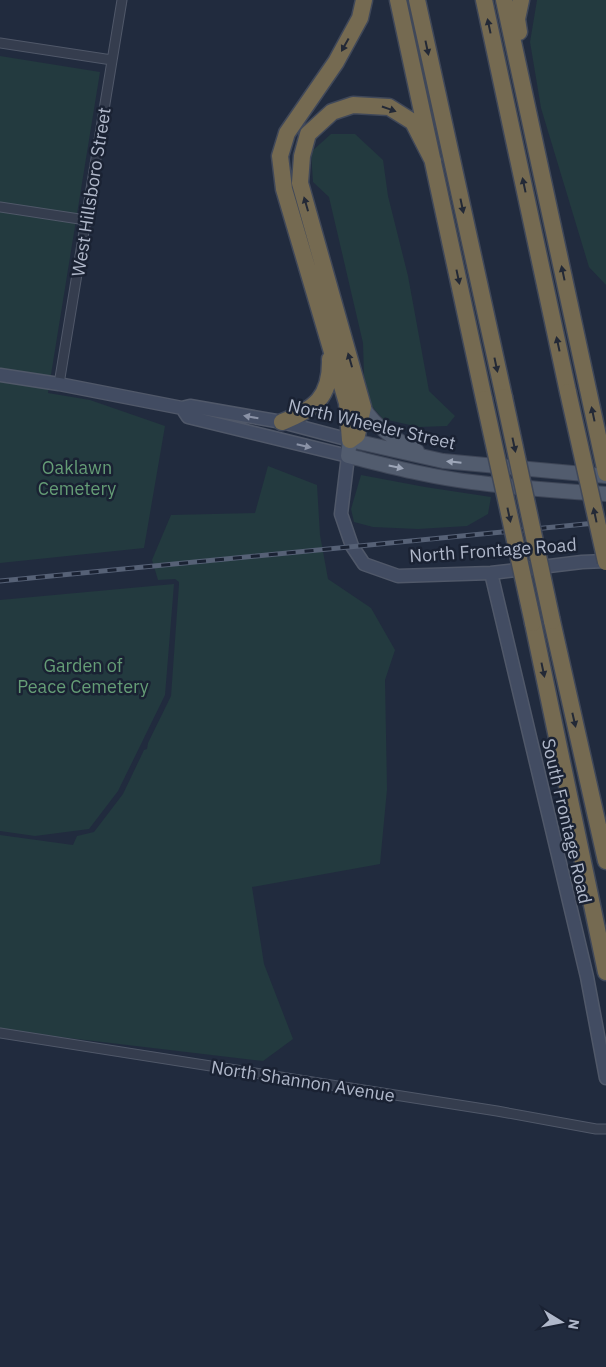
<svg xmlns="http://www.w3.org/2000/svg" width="606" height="1367" font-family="'IBM Plex Sans',sans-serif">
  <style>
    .green { fill: #233a3f }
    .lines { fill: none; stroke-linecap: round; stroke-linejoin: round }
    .street-casing { stroke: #505869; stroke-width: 11 }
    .secondary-casing { stroke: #505869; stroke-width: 15 }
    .primary-casing { stroke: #3e4657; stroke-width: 16 }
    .highway-casing { stroke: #404859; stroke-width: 19 }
    .street { stroke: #353d4e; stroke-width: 9 }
    .secondary { stroke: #424c62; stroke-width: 12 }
    .primary { stroke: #525c6e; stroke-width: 14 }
    .highway { stroke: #756a51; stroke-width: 16 }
    .rail-casing { stroke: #566176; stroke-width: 5 }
    .rail { stroke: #1a2233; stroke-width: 3; stroke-dasharray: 9; stroke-linecap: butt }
    .highway-bridge-casing { stroke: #404859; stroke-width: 19; stroke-linecap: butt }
    .highway-bridge { stroke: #756a51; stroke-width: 16 }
    .oneway { fill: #232936 }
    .oneway2 { fill: #8a92a6 }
    .oneway3 { fill: #9da6b8 }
    .labels { text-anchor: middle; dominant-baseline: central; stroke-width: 5; stroke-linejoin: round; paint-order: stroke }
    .street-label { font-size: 18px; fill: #b0b8ca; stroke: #1a2233 }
    .park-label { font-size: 18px; fill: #659d76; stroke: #1a2233 }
  </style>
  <rect width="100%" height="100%" fill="#212b3e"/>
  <path class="green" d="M537,0h69v285l-17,-18 -48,-159 -11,-66z
    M0,56l100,16 -52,321 42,7 75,26 -21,122 -144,15z
    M331,134h24l28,26 5,36 20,80 21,115 26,25 -8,10 -28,1 -36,-8 -14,-16 -5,-27 -1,-33 -34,-146 -16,-15 -2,-30z
    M268,466l49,19 3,50 8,44 43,29 24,42 -10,30 2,109 -7,75 -128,23 12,77 29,75 -30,22 -203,-24 -60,-9v-193l73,10 4,-9 17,-4 29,-38 21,-44 3,-1 1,-6 23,-47 8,-112v-2l-4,-3 -17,1 -6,-20 19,-45 84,-2z
    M361,475l64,12 66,10 -3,17 -21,12 -49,3 -45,-2 -19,-5 -3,-13z
    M174,584l-9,111 -47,96 -29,38 -54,7 -35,-5v-231z"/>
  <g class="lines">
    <g class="street-casing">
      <path id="street" d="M0,43l112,17
        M0,207l86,13
        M59,384l63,-384
        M0,1033l497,78 99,18h10"/>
    </g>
    <g class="secondary-casing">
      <path id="secondary" d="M0,375l59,9 123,24 8,-2 92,16 68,18
        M182,408l6,9 160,39 -7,58 11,32 12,18 34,12 93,-3 91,-11 24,-1
        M491,573l96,404 19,101"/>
    </g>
    <g class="primary-casing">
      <path id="primary" d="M363,407c12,20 33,33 54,44
        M606,476l-163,-15 -93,-21 -2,16c41,10 82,21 124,26 45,6 89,9 134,12"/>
    </g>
    <g class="highway-casing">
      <path id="highway" d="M398,0l86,399
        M417,0l87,397
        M484,0l84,392
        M504,0l102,473
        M519,32l-2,-13 4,-19
        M282,422c33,-13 49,-25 48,-63
        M350,440l7,-5 6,-28 -63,-224 2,-27 6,-22 24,-22 21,-7 36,2 24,15 20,39
        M350,440l-3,-37 -63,-214 -4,-33 7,-23 49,-71 24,-44 4,-18
        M552,621l54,240
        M533,623l73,349"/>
    </g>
    <use href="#street" class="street"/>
    <use href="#secondary" class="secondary"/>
    <use href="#primary" class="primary"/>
    <use href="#highway" class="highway"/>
    <g class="rail-casing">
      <path id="rail" d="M0,581l606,-59"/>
    </g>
    <use href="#rail" class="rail"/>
    <g class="highway-bridge-casing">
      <path id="highway-bridge" d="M568,392l38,170
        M504,397l48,224
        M484,399l49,224"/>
    </g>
    <use href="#highway-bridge" class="highway-bridge"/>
  </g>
  <defs><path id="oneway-solid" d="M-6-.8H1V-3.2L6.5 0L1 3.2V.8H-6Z" transform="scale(1.25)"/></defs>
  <g class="oneway">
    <use href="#oneway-solid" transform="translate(489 26) rotate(-102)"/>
    <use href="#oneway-solid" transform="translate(345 45) rotate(119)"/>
    <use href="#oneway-solid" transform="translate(427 48) rotate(78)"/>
    <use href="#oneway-solid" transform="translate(389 109) rotate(19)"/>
    <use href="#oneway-solid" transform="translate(524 185) rotate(-102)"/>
    <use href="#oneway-solid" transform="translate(306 204) rotate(-106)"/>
    <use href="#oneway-solid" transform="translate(462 206) rotate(78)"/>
    <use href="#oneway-solid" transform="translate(563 273) rotate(-102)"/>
    <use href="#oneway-solid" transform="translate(458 277) rotate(78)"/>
    <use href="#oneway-solid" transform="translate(558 344) rotate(-102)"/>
    <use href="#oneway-solid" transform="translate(350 360) rotate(-106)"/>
    <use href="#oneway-solid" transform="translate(496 365) rotate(78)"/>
    <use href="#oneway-solid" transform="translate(593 414) rotate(-102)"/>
    <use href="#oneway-solid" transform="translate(514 445) rotate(78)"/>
    <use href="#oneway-solid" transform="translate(509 515) rotate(78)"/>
    <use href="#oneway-solid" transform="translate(595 515) rotate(-102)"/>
    <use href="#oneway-solid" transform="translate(543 670) rotate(78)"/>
    <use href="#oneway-solid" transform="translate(574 720) rotate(77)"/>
  </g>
  <g class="oneway2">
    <use href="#oneway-solid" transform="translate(251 417) rotate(-170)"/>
    <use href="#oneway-solid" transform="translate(304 446) rotate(13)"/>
  </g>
  <g class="oneway3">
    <use href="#oneway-solid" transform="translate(454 462) rotate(-174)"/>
    <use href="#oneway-solid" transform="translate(396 467) rotate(12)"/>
  </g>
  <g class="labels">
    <g class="street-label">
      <text transform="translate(91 192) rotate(-81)">West Hillsboro Street</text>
      <text transform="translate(372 424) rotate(13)">North Wheeler Street</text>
      <text transform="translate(493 550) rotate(-4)">North Frontage Road</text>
      <text transform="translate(567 821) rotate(77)">South Frontage Road</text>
      <text transform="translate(303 1081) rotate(9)">North Shannon Avenue</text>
    </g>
    <g class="park-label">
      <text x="77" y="467">Oaklawn<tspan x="77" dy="21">Cemetery</tspan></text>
      <text x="83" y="665">Garden of<tspan x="83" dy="21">Peace Cemetery</tspan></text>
    </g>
  </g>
  <g transform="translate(561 1322) rotate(100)" stroke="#1a2233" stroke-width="4" paint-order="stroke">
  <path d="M0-4L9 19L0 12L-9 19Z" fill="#b0b8ca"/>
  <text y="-8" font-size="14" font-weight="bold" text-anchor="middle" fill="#b0b8ca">N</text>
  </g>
</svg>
